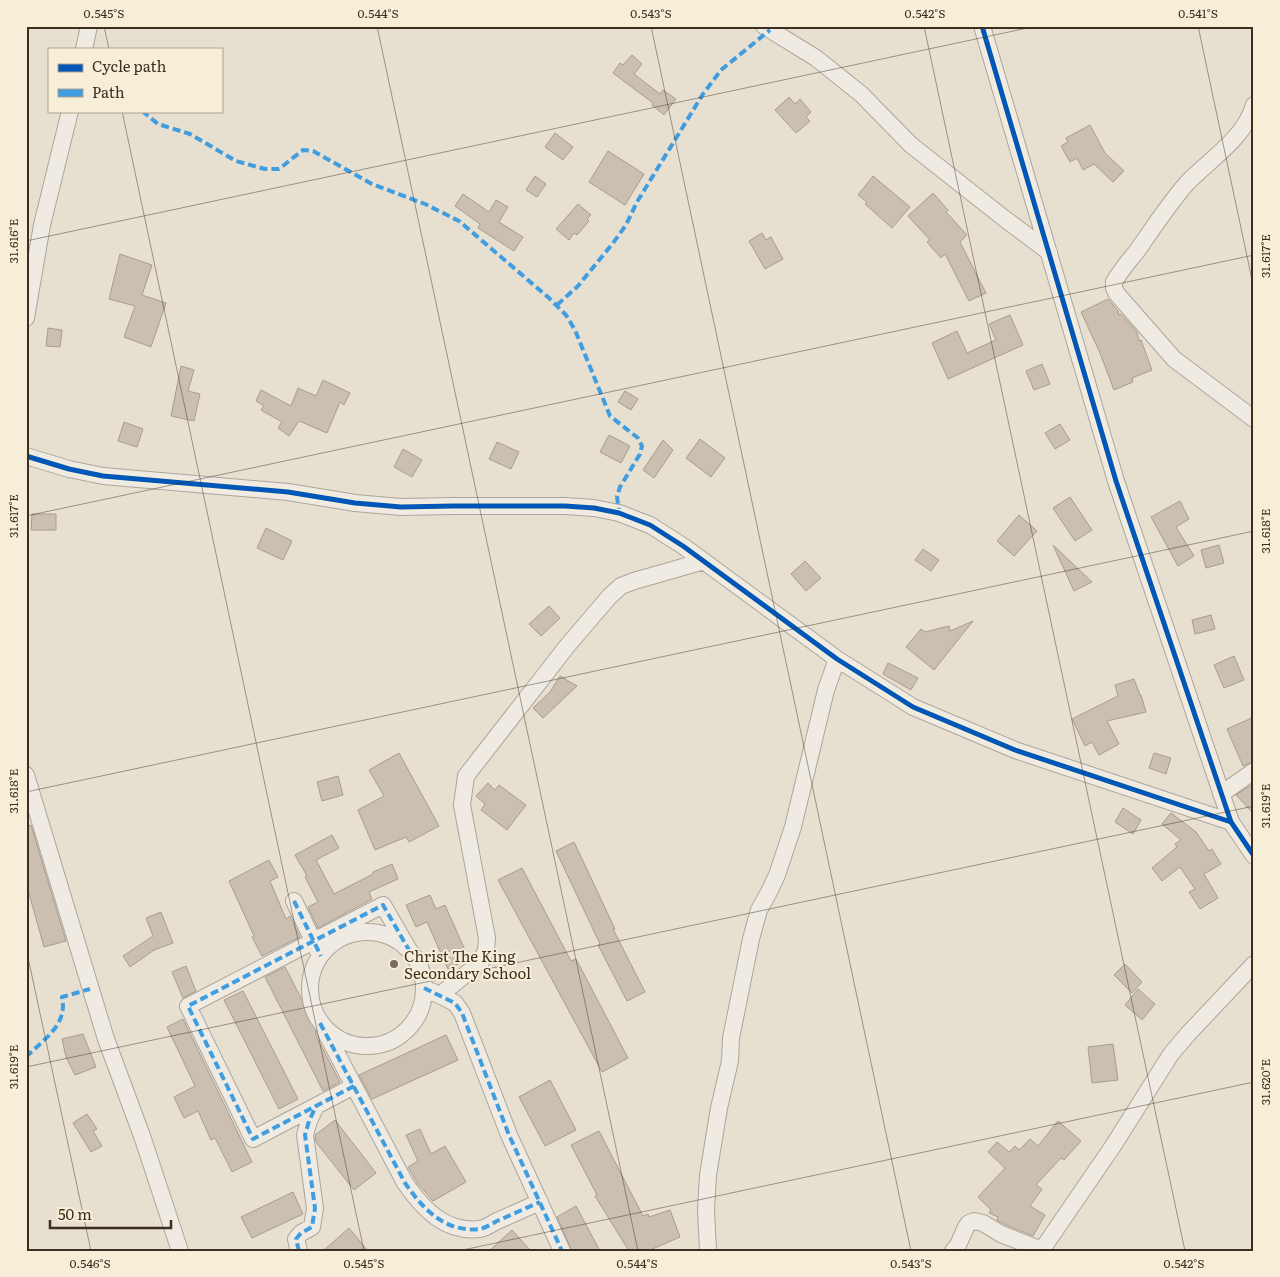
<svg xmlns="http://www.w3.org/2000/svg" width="1280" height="1277" font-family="Literata,serif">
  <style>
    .building { fill: #cbbfb2; stroke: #a89c90 }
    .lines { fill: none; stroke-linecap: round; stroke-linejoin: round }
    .minor-casing { stroke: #ada599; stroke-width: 18 }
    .minor { stroke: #efebe3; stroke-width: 16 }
    .quiet { stroke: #3f9de0; stroke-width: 4; stroke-dasharray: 8 4; stroke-linecap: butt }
    .cycleway-casing { stroke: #f7eed8; stroke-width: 8 }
    .cycleway { stroke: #0057b8; stroke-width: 5 }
    .ticks { fill: none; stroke: #3d2e20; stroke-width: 1; stroke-opacity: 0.45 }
    .poi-dot { fill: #786c5e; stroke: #f7eed8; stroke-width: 2 }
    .labels { text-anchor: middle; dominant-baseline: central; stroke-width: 4; stroke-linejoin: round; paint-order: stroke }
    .poi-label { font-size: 15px; fill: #3d2e20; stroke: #f7eed8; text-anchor: start }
    .neatline { fill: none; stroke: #3d2e20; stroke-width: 2 }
    .ticks-label { font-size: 12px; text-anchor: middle; fill: #3d2e20 }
  </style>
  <rect width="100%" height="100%" fill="#e7e0d1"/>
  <path class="building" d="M632,55l10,9 -8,10 26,20 3,-4 13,9 -12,16 -12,-10 1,-2 -40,-30 7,-10 3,2z
    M789,97l6,7 5,-5 11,13 -5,5 4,4 -14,12 -21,-23z
    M1090,125l15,28 19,18 -11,11 -19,-18 -11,6 -6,-12 -7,4 -9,-16 7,-4 -2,-4z
    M555,133l18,14 -10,13 -18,-13z
    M608,151l36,23 -19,31 -36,-23z
    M535,176l11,8 -9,13 -11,-7z
    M873,176l37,31 -18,21 -27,-24 2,-2 -9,-7z
    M933,193l15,17 -2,2 21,23 -7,7 26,51 -17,8 -24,-47 -4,4 -14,-16 3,-2 -22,-24z
    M463,194l26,18 7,-12 12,7 -9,15 24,15 -9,14 -36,-23 2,-4 -25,-18z
    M578,204l13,11 -4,4 2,2 -12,14 -3,-2 -5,7 -13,-11z
    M762,233l4,7 5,-3 12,22 -18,10 -16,-28z
    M120,254l32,11 -10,30 24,8 -15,44 -27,-10 11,-31 -26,-7z
    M1108,299l10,12 1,4 2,-1 16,18 2,9 2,-1 11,30 -20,8 1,4 -19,8 -14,-37 -19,-41z
    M1010,315l13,30 -75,34 -16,-36 25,-12 10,22 29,-13 -7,-16z
    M48,328l14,2 -2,17 -14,-1z
    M1042,364l8,20 -16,6 -8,-19z
    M181,366l13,4 -6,21 12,3 -6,27 -23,-5z
    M323,380l27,13 -6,12 -4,-3 -13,31 -28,-12 -10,15 -11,-8 4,-6 -21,-12 3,-4 -8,-5 5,-11 30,16 7,-18 18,8z
    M625,391l13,8 -7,11 -13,-8z
    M124,422l19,7 -6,18 -19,-6z
    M1060,424l10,16 -15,9 -10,-16z
    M609,435l21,11 -9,17 -21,-11z
    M700,439l25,19 -14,19 -25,-19z
    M663,440l10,10 -19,28 -11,-8z
    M497,442l22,10 -8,17 -22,-10z
    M403,449l19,11 -10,17 -18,-10z
    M1070,497l22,33 -17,11 -22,-33z
    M1180,501l9,18 -13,8 18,29 -16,10 -27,-49z
    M32,514h24v16h-25z
    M1019,515l18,16 -23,25 -17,-15z
    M266,528l26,13 -9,19 -26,-12z
    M1053,545l39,37 -18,9z
    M1219,545l5,18 -18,5 -5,-18z
    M923,549l16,11 -8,11 -16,-11z
    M805,561l16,17 -15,13 -15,-17z
    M549,606l11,12 -19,18 -12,-12z
    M1211,615l4,14 -20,5 -3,-14z
    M973,621l-39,49 -28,-23 15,-18 4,3 24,-6 1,5z
    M1234,656l10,24 -20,8 -10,-23z
    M888,663l30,15 -7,12 -28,-16z
    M560,676l17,10 -34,32 -10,-10 17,-16z
    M1134,679l6,16h1l5,17 -39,9 12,23 -20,11 -7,-13 -7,4 -13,-27 46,-23 -3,-11z
    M1254,717v44l-11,5 -16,-37z
    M399,753l40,73 -30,16 -3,-5 -31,13 -17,-40 26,-14 -15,-26z
    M1154,753l17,5 -5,16 -17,-6z
    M338,776l5,19 -21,6 -5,-19z
    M488,783l7,7 4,-5 27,20 -19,25 -26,-20 4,-6 -9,-8z
    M1254,783v31l-18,-19z
    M1123,808l18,12 -8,14 -18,-12z
    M1171,813l25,19 13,19 3,-2 9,15 -17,10 14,24 -18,11 -11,-17 6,-3 -15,-22 -18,14 -10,-13 25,-21 -2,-3 6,-4 -19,-16z
    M31,825l35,116 -22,6 -18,-64v-57z
    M332,835l7,13 -23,12 18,34 39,-20v-2l19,-8 6,15 -29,13 3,7 -54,29 -10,-21 10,-5 -13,-25 2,-1 -12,-21z
    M574,842l41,87h-2l32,63 -18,9 -29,-56 2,-1 -44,-93z
    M269,860l9,17 -8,4 16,38 4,-3 10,21 -38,19 -10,-19 2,-1 -25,-55z
    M522,868l49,93 5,-2 52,99 -26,14 -104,-192z
    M430,895l6,14 9,-4 24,54 -21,10 -21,-47 -11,5 -10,-22z
    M161,912l12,31 -19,7 -24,17 -7,-11 30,-20 -7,-18z
    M1125,964l17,18 -10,11 -18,-18z
    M186,966l10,25 -13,7 -11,-26z
    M285,967l31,60v9l24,46 -17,9 -58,-114z
    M1138,989l17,15 -13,16 -17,-15z
    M243,991l55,108 -19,10 -55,-109z
    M183,1019l69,143 -20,10 -17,-34 -4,2 -13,-29 -14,7 -10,-21 21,-11 -28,-59z
    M83,1034l13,33 -21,8 -9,-18 -4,-18z
    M446,1035l12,25 -86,39 -13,-24z
    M1113,1044l5,36 -26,3 -4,-36z
    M550,1080l26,50 -31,16 -26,-49z
    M87,1114l10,15 -4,2 9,15 -11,6 -18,-29z
    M335,1120l41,53 -22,17 -38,-48 -1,-7z
    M1058,1121l23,20 -17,19 -3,-2 -25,27 6,4 -12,17 15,9 -12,21 -27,-11 -9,-5 1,-3 -9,-4 2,-3 -13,-13 27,-29 -17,-16 9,-10 12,10 6,-6 4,4 11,-11 8,7z
    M420,1129l11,25 14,-8 21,36 -33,19 -15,-17 -10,-17 10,-6 -12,-26z
    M599,1131l44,85 5,-2 1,3 21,-7 10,27 -32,14h-19l-34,-55 2,-1 -26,-50z
    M293,1192l10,22 -51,24 -11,-21z
    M576,1206l24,45h-28l-15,-34z
    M349,1228l19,23h-45z
    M512,1230l19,21h-42z"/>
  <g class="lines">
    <g class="minor-casing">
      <path id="minor" d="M764,26l52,32 45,36 50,51 94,74 44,33
        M982,26l134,455 115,341 23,34
        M84,49l5,-23
        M1254,105c-10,34 -44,54 -67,78 -19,22 -34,45 -50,68 -8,10 -17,20 -23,31v6l3,6 57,65 80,60
        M26,318l16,-93 28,-114
        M26,456l43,13 34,7 185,16 67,11 46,4 52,-1h112l29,2 25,5 31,12 33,21 154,113 76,48 102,43 216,72
        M26,775l80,264 36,97 38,115
        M1221,794l33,-23
        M294,901l24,50
        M310 989a57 57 0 1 1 114 0a57 57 0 1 1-114 0Z
        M431,991l24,12 7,10 47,122 53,116
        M440,995l41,-33 5,-12 1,-12 -25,-133 4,-29 102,-131 41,-48 12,-11 13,-5 70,-20
        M325,1031l80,152c18,26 40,50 75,46 5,-1 12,-5 17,-8 14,-6 29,-13 43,-19
        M354,1086l-101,53 -65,-133 195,-101 26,45
        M299,1251l-3,-12 5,-6 11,-6 3,-19 -10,-73 4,-14 7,-15
        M708,1251l-2,-42 2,-34 11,-67 11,-47 1,-23 20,-99 8,-29 10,-18 8,-17 16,-48 33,-137 11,-31
        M953,1251l5,-6 8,-18 3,-4 5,-2 9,2 18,11 41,16
        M1041,1251l72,-105 58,-92 17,-20 66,-70"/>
    </g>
    <use href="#minor" class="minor"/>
    <path class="quiet" d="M26,98h1
      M142,111l16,13 32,10 46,27 29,8h14l24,-19 10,1 59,33 53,20 34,17 90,77 17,17 9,15 35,86 28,22 4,8 -2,8 -20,33 -3,9 2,17
      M557,305l21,-19 35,-43 13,-18 11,-23 66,-108 18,-24 49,-40
      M294,901l27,55
      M424,988l31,15 7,10 47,122 53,116
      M320,1023l85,160c18,26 40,50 75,46 5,-1 12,-5 17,-8 14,-6 29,-13 43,-19
      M26,1057c18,-18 42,-32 36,-60l28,-8
      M354,1086l-101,53 -65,-133 195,-101 26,45
      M299,1251l-3,-12 5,-6 11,-6 3,-19 -10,-73 4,-14 7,-15"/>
    <g class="cycleway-casing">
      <path id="cycleway" d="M982,26l134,455 115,341 23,34
        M26,456l43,13 34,7 185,16 67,11 46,4 52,-1h112l29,2 25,5 31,12 33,21 154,113 76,48 102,43 216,72"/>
    </g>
    <use href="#cycleway" class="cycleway"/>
  </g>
  <path class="ticks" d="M104,26l5,23M377,26l261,1225M651,26l260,1225M924,26l261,1225M1198,26l56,263M122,111l242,1140M26,241l1011,-215M26,516l1228,-261M26,792l1228,-261M26,948l65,303M26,1067l1228,-261M458,1251l796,-169"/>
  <circle class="poi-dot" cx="394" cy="964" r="5"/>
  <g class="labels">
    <g class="poi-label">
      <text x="404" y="955">Christ The King<tspan x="404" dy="17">Secondary School</tspan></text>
    </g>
  </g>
  <rect width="1280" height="1277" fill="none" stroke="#f7eed8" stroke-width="55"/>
  <rect x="48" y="48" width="175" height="65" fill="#f7eed8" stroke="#ada18e"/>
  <rect x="58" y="64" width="25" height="8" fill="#0057b8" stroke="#ada18e"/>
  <text x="92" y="72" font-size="15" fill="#3d2e20">Cycle path</text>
  <rect x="58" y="89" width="25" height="8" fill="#3f9de0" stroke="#ada18e"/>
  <text x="92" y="98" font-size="15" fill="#3d2e20">Path</text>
  <path d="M50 1220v8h121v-8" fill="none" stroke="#3d2e20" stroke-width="2.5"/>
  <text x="58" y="1220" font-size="15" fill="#3d2e20" stroke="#f7eed8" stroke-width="4" paint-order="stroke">50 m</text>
  <rect x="28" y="28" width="1224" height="1222" class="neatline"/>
  <g class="ticks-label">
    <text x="104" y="18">0.545°S</text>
    <text x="378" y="18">0.544°S</text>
    <text x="651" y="18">0.543°S</text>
    <text x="925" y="18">0.542°S</text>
    <text x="1198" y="18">0.541°S</text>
    <text transform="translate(14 241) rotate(-90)" y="4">31.616°E</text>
    <text transform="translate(1266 256) rotate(-90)" y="4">31.617°E</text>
    <text transform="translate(14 516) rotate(-90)" y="4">31.617°E</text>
    <text transform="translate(1266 531) rotate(-90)" y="4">31.618°E</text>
    <text transform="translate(14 791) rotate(-90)" y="4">31.618°E</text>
    <text transform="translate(1266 806) rotate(-90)" y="4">31.619°E</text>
    <text transform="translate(14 1067) rotate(-90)" y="4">31.619°E</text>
    <text transform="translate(1266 1082) rotate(-90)" y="4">31.620°E</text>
    <text x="90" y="1268">0.546°S</text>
    <text x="364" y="1268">0.545°S</text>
    <text x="637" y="1268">0.544°S</text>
    <text x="911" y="1268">0.543°S</text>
    <text x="1184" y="1268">0.542°S</text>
  </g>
</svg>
